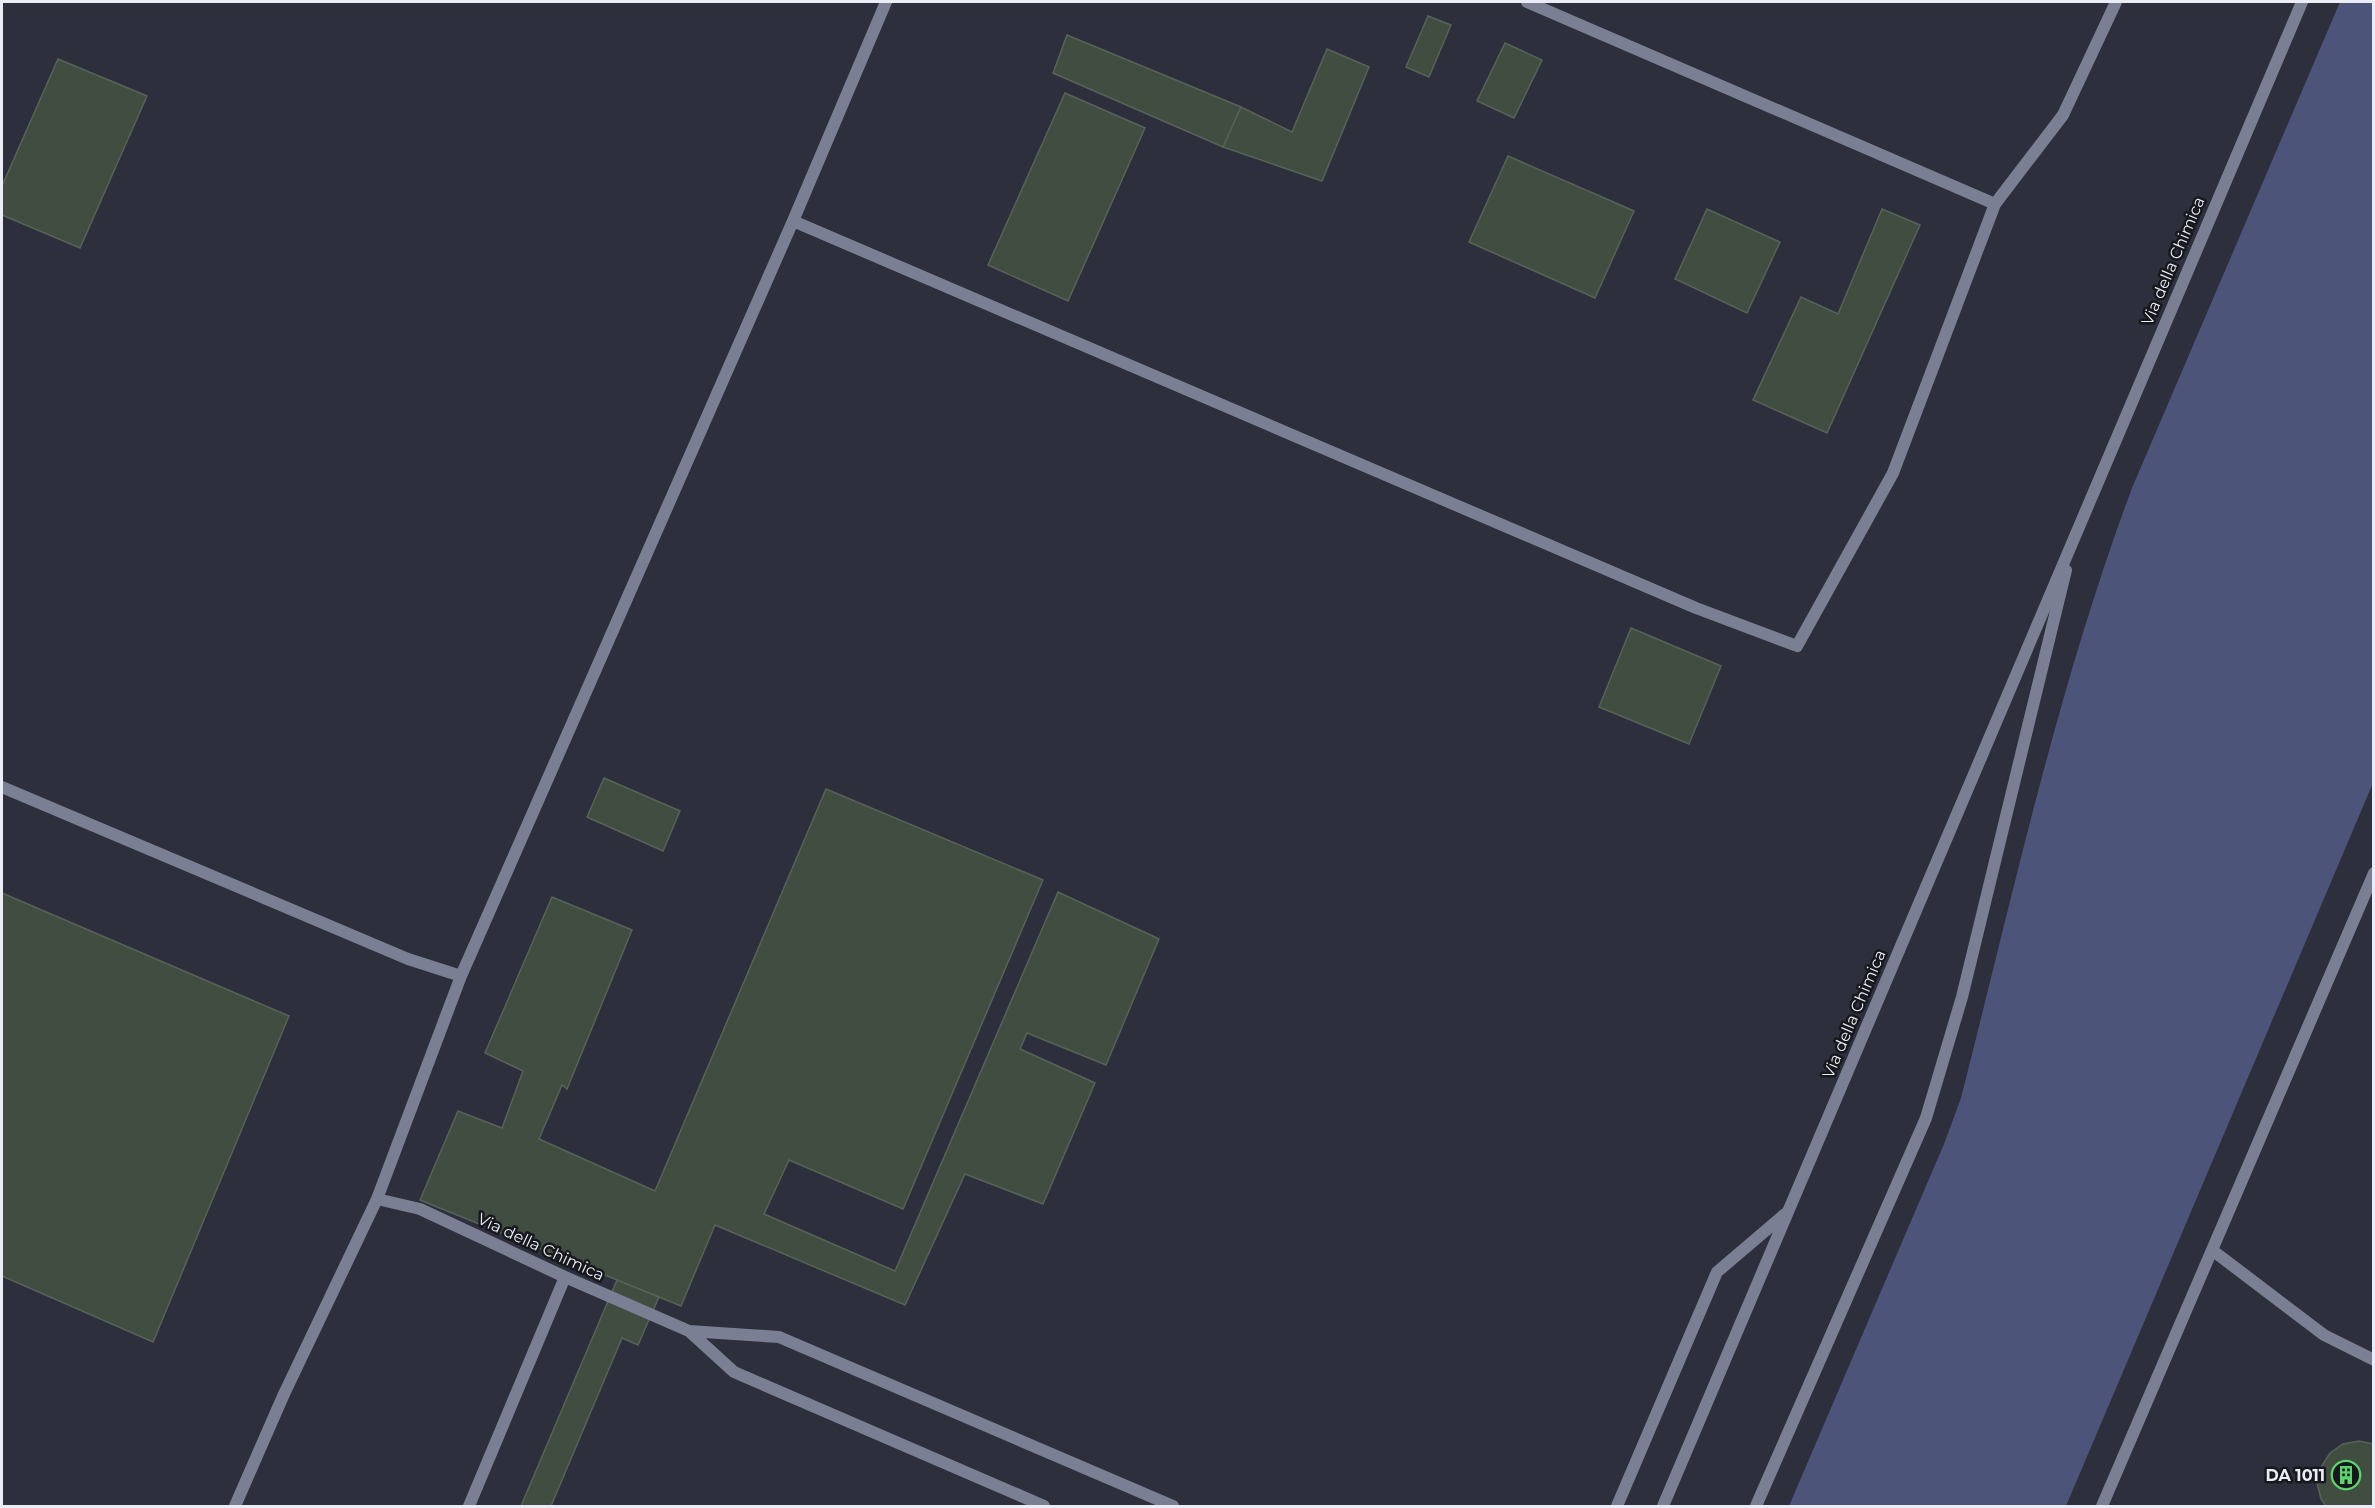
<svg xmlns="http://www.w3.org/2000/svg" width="2375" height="1508" font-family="Montserrat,sans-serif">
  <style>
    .green { fill: #4d547a }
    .building { fill: #424d42; stroke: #586358; stroke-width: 1.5 }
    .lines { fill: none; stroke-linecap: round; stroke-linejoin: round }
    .lane { stroke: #7a7f94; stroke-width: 12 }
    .labels { text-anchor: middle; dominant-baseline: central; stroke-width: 5; stroke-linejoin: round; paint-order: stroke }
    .street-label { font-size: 16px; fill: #ebedf6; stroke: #17181d }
    .poi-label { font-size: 16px; font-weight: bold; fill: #ebedf6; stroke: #17181d; text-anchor: end }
  </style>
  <rect width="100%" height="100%" fill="#2d2f3c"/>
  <path class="green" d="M2340,2h34l-1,781 -307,723h-277l155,-362 17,-46c52,-204 97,-412 171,-610z"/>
  <path class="building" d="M1428,16l23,9 -22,52 -23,-10z
    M1067,35l174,72 -18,40 -170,-74z
    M1505,43l37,17 -28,58 -37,-17z
    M1327,49l42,18 -47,114 -99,-34 18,-40 51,25z
    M58,59l89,37 -67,152 -78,-33v-29z
    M1065,93l80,35 -77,173 -80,-36z
    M1508,156l126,55 -39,87 -126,-56z
    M1707,209l73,33 -33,71 -72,-34z
    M1882,209l38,16 -93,208 -74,-33 48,-103 37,17z
    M1631,628l90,38 -32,78 -90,-37z
    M604,778l76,33 -17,40 -76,-34z
    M826,789l217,91 -140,329 -114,-49 -25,54 131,57 163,-379 101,47 -53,126 -79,-32 -7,16 75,34 -52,121 -78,-30 -60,131 -190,-80 -34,81 -261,-106 38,-89 44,17 21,-57 -38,-18 67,-156 80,33 -65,159 -5,-4 -23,54 116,52z
    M2,893l287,123 -136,326 -151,-66z
    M617,1280l42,17 -21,48 -16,-7 -71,168h-30z
    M2359,1441l15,3v62h-48l-5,-7 -4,-16 4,-16 9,-14 13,-9z"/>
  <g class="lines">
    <path class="lane" d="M1527,2l468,202
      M793,221l903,387 101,38 96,-173 102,-269 68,-89 53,-113
      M2,787l406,172 53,17
      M377,1199l43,10 145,68 124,54 45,41 310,134
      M2212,1250l112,85 50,25
      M689,1331l90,6 394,169
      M235,1506l49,-112 93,-195 84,-223 332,-755 93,-219
      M469,1506l96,-229
      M1617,1506l100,-234 68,-58
      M1663,1506l639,-1504
      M1756,1506l170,-388 36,-121 104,-427
      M2102,1506l272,-633"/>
  </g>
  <defs>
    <g id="building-ring" transform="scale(1.5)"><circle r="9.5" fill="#17181d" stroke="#5cd56d" stroke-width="1.5"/><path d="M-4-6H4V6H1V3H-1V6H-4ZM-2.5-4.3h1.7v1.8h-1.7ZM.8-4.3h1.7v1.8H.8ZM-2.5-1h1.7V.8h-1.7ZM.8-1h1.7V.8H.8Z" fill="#5cd56d"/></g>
  </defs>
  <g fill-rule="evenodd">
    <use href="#building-ring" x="2346" y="1475"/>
  </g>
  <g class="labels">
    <g class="street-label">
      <text transform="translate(2173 261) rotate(-67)">Via della Chimica</text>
      <text transform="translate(1854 1014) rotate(-67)">Via della Chimica</text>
      <text transform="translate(541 1247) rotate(25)">Via della Chimica</text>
    </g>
    <g class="poi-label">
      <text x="2325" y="1475">DA 1011</text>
    </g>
  </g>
  <rect width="2375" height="1508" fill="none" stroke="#ebedf6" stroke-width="6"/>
</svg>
